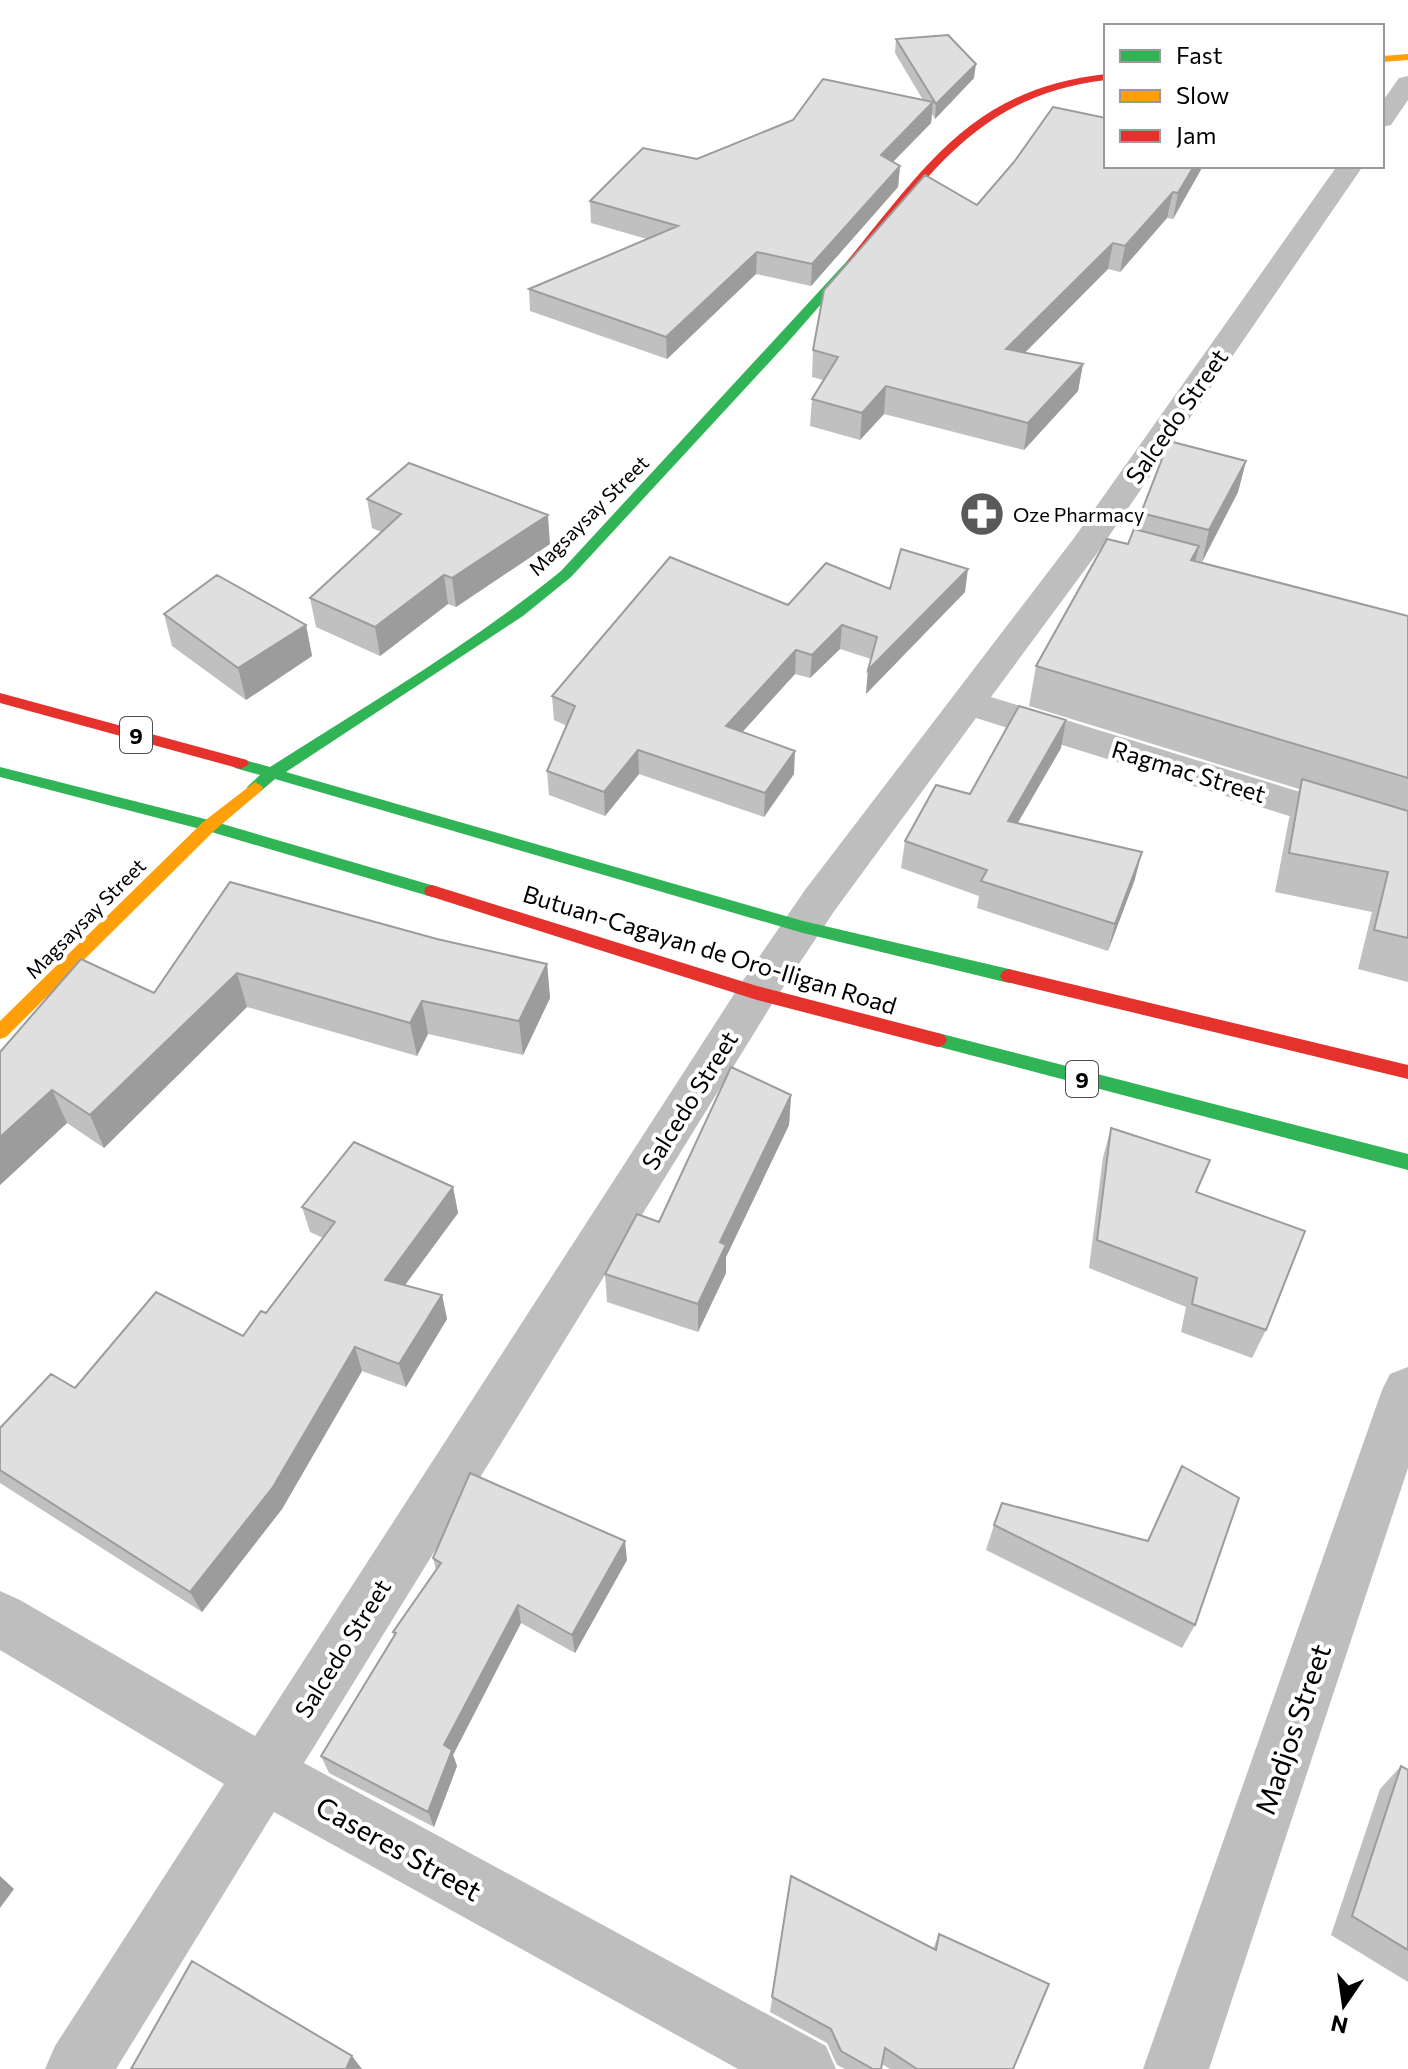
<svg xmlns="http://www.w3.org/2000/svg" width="1408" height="2069" font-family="Commissioner,sans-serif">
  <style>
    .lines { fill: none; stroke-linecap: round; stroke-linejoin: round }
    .street { fill: #bebebe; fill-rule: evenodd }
    .fast { fill: #30b455; fill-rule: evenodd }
    .slow { fill: #ff9f0a; fill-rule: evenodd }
    .jam { fill: #e5322d; fill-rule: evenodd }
    .wall { fill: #c0c0c0 }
    .shaded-wall { fill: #9c9c9c }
    .building { fill: #dfdfdf; stroke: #9c9c9c; stroke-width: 2 }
    .labels { text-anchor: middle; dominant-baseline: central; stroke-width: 8; stroke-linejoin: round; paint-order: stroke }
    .far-poi-label { font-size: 20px; fill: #000; stroke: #fff; text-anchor: start }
    .far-street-label { font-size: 20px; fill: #000; stroke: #fff }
    .shield { fill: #fff; stroke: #4c4c4c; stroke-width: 2 }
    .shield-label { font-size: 22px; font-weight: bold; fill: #000 }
    .street-label { font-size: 24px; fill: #000; stroke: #fff }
    .near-street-label { font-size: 28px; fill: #000; stroke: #fff }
  </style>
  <rect width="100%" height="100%" fill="#fff"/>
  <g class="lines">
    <path class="street" d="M1408,76v24l-17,25 -9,2v-25l17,-24z
      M1337,166h26l-265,386 -107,145 417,128v28l-432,-135 -141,192 -63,94 -468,759 522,283 10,23h-98l-464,-257 -158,257h-71l10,-23 169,-262 -224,-134v-59l20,9 235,136 487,-754 63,-92 269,-352z
      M1408,1367v101l-199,601h-66l239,-679 8,-16z"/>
    <path class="fast" d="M847,261l10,2 -69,79 -217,235 -48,39 -237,156 517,149 206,48 6,2 3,5 -3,5 -6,2 -206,-50 -528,-154 -14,12h-12l-2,-4 13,-12 -25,-7 -2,-4 2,-4 6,-1 29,8c99,-63 200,-122 291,-196z
      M0,767l209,53 229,67 2,4 -8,6 -224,-66 -208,-54z
      M938,1033l470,121v16l-476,-125 -3,-5 3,-5z"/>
    <path class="slow" d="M1408,54v6l-26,2v-6z
      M255,782l8,5 -2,4 -46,39 -209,207 -6,2v-18l203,-199z"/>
    <path class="jam" d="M1106,74v6c-128,15 -175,94 -251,185h-8v-4c80,-96 125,-172 259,-187z
      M0,693l247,67 2,4 -8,5 -241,-66z
      M432,885l325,101 181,47 6,2 3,5 -3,5 -6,2 -181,-47 -331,-105 -2,-4 2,-4z
      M1009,969l399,96v14l-405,-98 -3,-5 3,-5z"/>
  </g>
  <path class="wall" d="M896,39l78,39 -39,41 -3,-5 -1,9 -38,39 7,4 -2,21 -87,99 -55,-12 -89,85 -137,-48 -1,-22 118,-50 -56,-16 -1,-22 107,-42 226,-59 -28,-47z
    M1106,166h97l-30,53 -6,-1 -47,54 -12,-3 -83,83 58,12 -5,27 -54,59 -140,-36 -24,26 -50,-14 2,-27 11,-19 -11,-3 1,-27 164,-145z
    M1246,461l-8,31 -36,70 -6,-2 -1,1 213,55v366l-50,-13 14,-57 -97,-20 14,-73 10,-30 -270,-83 7,-40 102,-136 3,-17z
    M367,499l183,45 -94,63 -8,-3 -68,52 -64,-29 -6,-29 71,-66 -9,-4z
    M890,589l75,3 -99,102 2,-24 3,-11 -31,-10 -30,29 -15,-4 -53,58 52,42 -30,43 -125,-43 -34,42 -56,-21 -2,-24 20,-45 -13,-6 -2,-24 236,-91z
    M164,614l142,11 6,31 -66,44 -74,-54z
    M1061,748l-43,75 117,56 -27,72 -131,-43 2,-12 -78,-28 4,-27 65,-47z
    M230,882l207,57 110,25 3,34 -27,57 -95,-21 -11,22 -170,-49 -143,141 -37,-25 -67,62v-133l154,-59z
    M791,1095l-2,30 -63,132v16l-28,59 -91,-30 -2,-28z
    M1111,1128l87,65 68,137 -14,28 -71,-26 5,-25 -97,-39 14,-111z
    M453,1187l5,26 -53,72 37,10 5,24 -41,68 -44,-16 -80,138 -80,103 -202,-129v-55l75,-40 168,-52 23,-23 57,-75 -13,-6 -8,-25z
    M994,1525l201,100 -13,23 -196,-98z
    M433,1558l194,2 -52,93 -54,-30 -68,132 4,11 -23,61 -105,-54 -8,-17 73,-120 -1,-4 43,-62z
    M1401,1766l7,4v212l-77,-47 49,-146z
    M791,1876l142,73 6,-15 74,135h-123l-8,-5 -1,5h-36l-8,-4 -10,-22 -57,-31z"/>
  <path class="shaded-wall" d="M976,64l-2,14 -39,41 1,-15z
    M933,102l-2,21 -52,53 2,-21z
    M900,166l-2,21 -87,99 1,-22z
    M1194,166h9l-30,53 5,-26z
    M1173,192l-6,26 -47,54 5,-26z
    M1113,243l-5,26 -106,107 4,-27z
    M757,252l-1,22 -89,85 -1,-22z
    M1083,364l-5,27 -54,59 4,-27z
    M886,386l-2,28 -24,26 2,-27z
    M1246,461l-8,31 -36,70 7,-32z
    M548,515l2,29 -94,63 -4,-29z
    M1199,546l-10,39 2,-25z
    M968,569l-3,23 -99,102 2,-24z
    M444,575l4,29 -68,52 -5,-29z
    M306,625l6,31 -66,44 -8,-32z
    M842,625l-2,24 -30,29 2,-23z
    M796,650l-1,24 -69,76v-24z
    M1066,720l-5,28 -58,100 5,-27z
    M638,750l1,24 -34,42 -1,-24z
    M795,751l-1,23 -30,43 1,-24z
    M1142,852l-7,27 -27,72 7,-27z
    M547,964l3,34 -27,57 -4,-34z
    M237,973l10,34 -143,141 -14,-33z
    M422,1001l6,33 -11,22 -7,-33z
    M52,1090l15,33 -67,62v-48z
    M791,1095l-2,30 -63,132v16l-28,59v-28l22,-62z
    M453,1187l5,26 -67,91 -6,-24z
    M442,1295l5,24 -41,68 -7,-23z
    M355,1347l7,24 -80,138 -80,103 -12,-20z
    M625,1541l2,19 -52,93 -3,-18z
    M518,1605l3,18 -68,132 4,11 -23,61 -6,-15 16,-67z
    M0,1876l14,13 -14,19z
    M352,2056l10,13h-16z"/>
  <path class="building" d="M948,35l28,29 -40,40 -40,-65z
    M823,79l110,23 -52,53 19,11 -88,98 -55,-12 -91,85 -137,-48 149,-63 -88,-25 53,-53 54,11 96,-39z
    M1053,107l53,11v48h88l-16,27 -5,-1 -48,54 -12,-3 -107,106 77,15 -55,59 -142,-37 -24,27 -50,-14 26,-42 -25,-7 11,-60 101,-115 52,30 37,-43z
    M1169,441l77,20 -37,69 -68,-17z
    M409,463l139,52 -96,63 -8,-3 -69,52 -65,-29 91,-84 -34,-15z
    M1134,529l65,17 -8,14 217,56v162l-372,-112 71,-127 21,5z
    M901,549l67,20 -100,101 9,-33 -35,-12 -30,30 -16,-5 -70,76 69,25 -30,42 -127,-43 -34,42 -57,-21 28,-65 -23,-10 118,-139 118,48 38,-42 64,26z
    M217,575l89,50 -68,43 -74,-54z
    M1019,706l47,14 -58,101 134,31 -27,72 -134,-43 6,-11 -82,-29 31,-56 34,9z
    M1302,779l106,32v127l-34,-8 14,-58 -99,-19z
    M230,882l207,57 110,25 -28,57 -97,-20 -12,22 -173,-50 -147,142 -38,-25 -52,47v-85l81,-93 73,34z
    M731,1067l60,28 -71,147 6,3 -28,59 -93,-30 32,-60 22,8z
    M1111,1128l99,32 -14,32 109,39 -39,99 -74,-26 5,-26 -100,-38z
    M354,1142l99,45 -68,93 57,15 -43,69 -44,-17 -82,140 -83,105 -190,-122v-42l51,-54 24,14 81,-96 87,44 18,-25 5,2 69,-91 -33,-15z
    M1182,1466l57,32 -44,127 -201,-100 8,-22 146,38z
    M470,1473l155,68 -53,94 -54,-30 -74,140 8,5 -24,62 -107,-56 75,-123 -3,-1 48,-69 -8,-5z
    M1401,1766l7,4v180l-56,-34z
    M791,1876l145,74 3,-16 110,50 -36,85h-96l-32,-21 -4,21h-8l-32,-18 -10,-22 -59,-32z
    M192,1961l160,95 -6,13h-215z"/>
  <defs>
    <g id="pharmacy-disc" transform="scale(2.3)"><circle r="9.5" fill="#595959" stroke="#fff"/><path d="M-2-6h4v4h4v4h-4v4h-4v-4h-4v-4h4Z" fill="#fff"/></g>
  </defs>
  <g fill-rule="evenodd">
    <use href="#pharmacy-disc" x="982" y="514"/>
  </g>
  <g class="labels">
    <g class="far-poi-label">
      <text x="1013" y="514">Oze Pharmacy</text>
    </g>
    <g class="far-street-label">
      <text transform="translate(588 515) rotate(-45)">Magsaysay Street</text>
      <text transform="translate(85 918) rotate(-45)">Magsaysay Street</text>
    </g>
    <g class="shield">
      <rect x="120" y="717" width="32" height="36" rx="6"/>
      <rect x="1066" y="1061" width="32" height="36" rx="6"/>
    </g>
    <g class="shield-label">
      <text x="136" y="735">9</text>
      <text x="1082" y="1079">9</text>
    </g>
    <g class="street-label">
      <text transform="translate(1176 416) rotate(-55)">Salcedo Street</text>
      <text transform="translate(1189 771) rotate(17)">Ragmac Street</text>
      <text transform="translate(710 949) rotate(17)">Butuan-Cagayan de Oro-Iligan Road</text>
      <text transform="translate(689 1100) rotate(-58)">Salcedo Street</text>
      <text transform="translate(342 1648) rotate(-58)">Salcedo Street</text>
    </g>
    <g class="near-street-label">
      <text transform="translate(1292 1729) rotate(-71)">Madjos Street</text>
      <text transform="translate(399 1848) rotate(29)">Caseres Street</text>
    </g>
  </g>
  <rect x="1104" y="24" width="280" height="144" fill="#ffffff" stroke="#999999" stroke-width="2"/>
  <rect x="1120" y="50" width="40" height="12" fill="#30b455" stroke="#999999" stroke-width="2"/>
  <text x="1176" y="64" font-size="24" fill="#000000">Fast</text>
  <rect x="1120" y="90" width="40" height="12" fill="#ff9f0a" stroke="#999999" stroke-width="2"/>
  <text x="1176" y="104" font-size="24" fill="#000000">Slow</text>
  <rect x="1120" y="130" width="40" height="12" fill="#e5322d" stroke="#999999" stroke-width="2"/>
  <text x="1176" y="144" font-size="24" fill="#000000">Jam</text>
  <g transform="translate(1344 2005) rotate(193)" stroke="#ffffff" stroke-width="6" paint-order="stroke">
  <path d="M0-6L14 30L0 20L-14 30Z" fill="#000000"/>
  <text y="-12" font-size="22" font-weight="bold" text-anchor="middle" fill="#000000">N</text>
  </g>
</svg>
